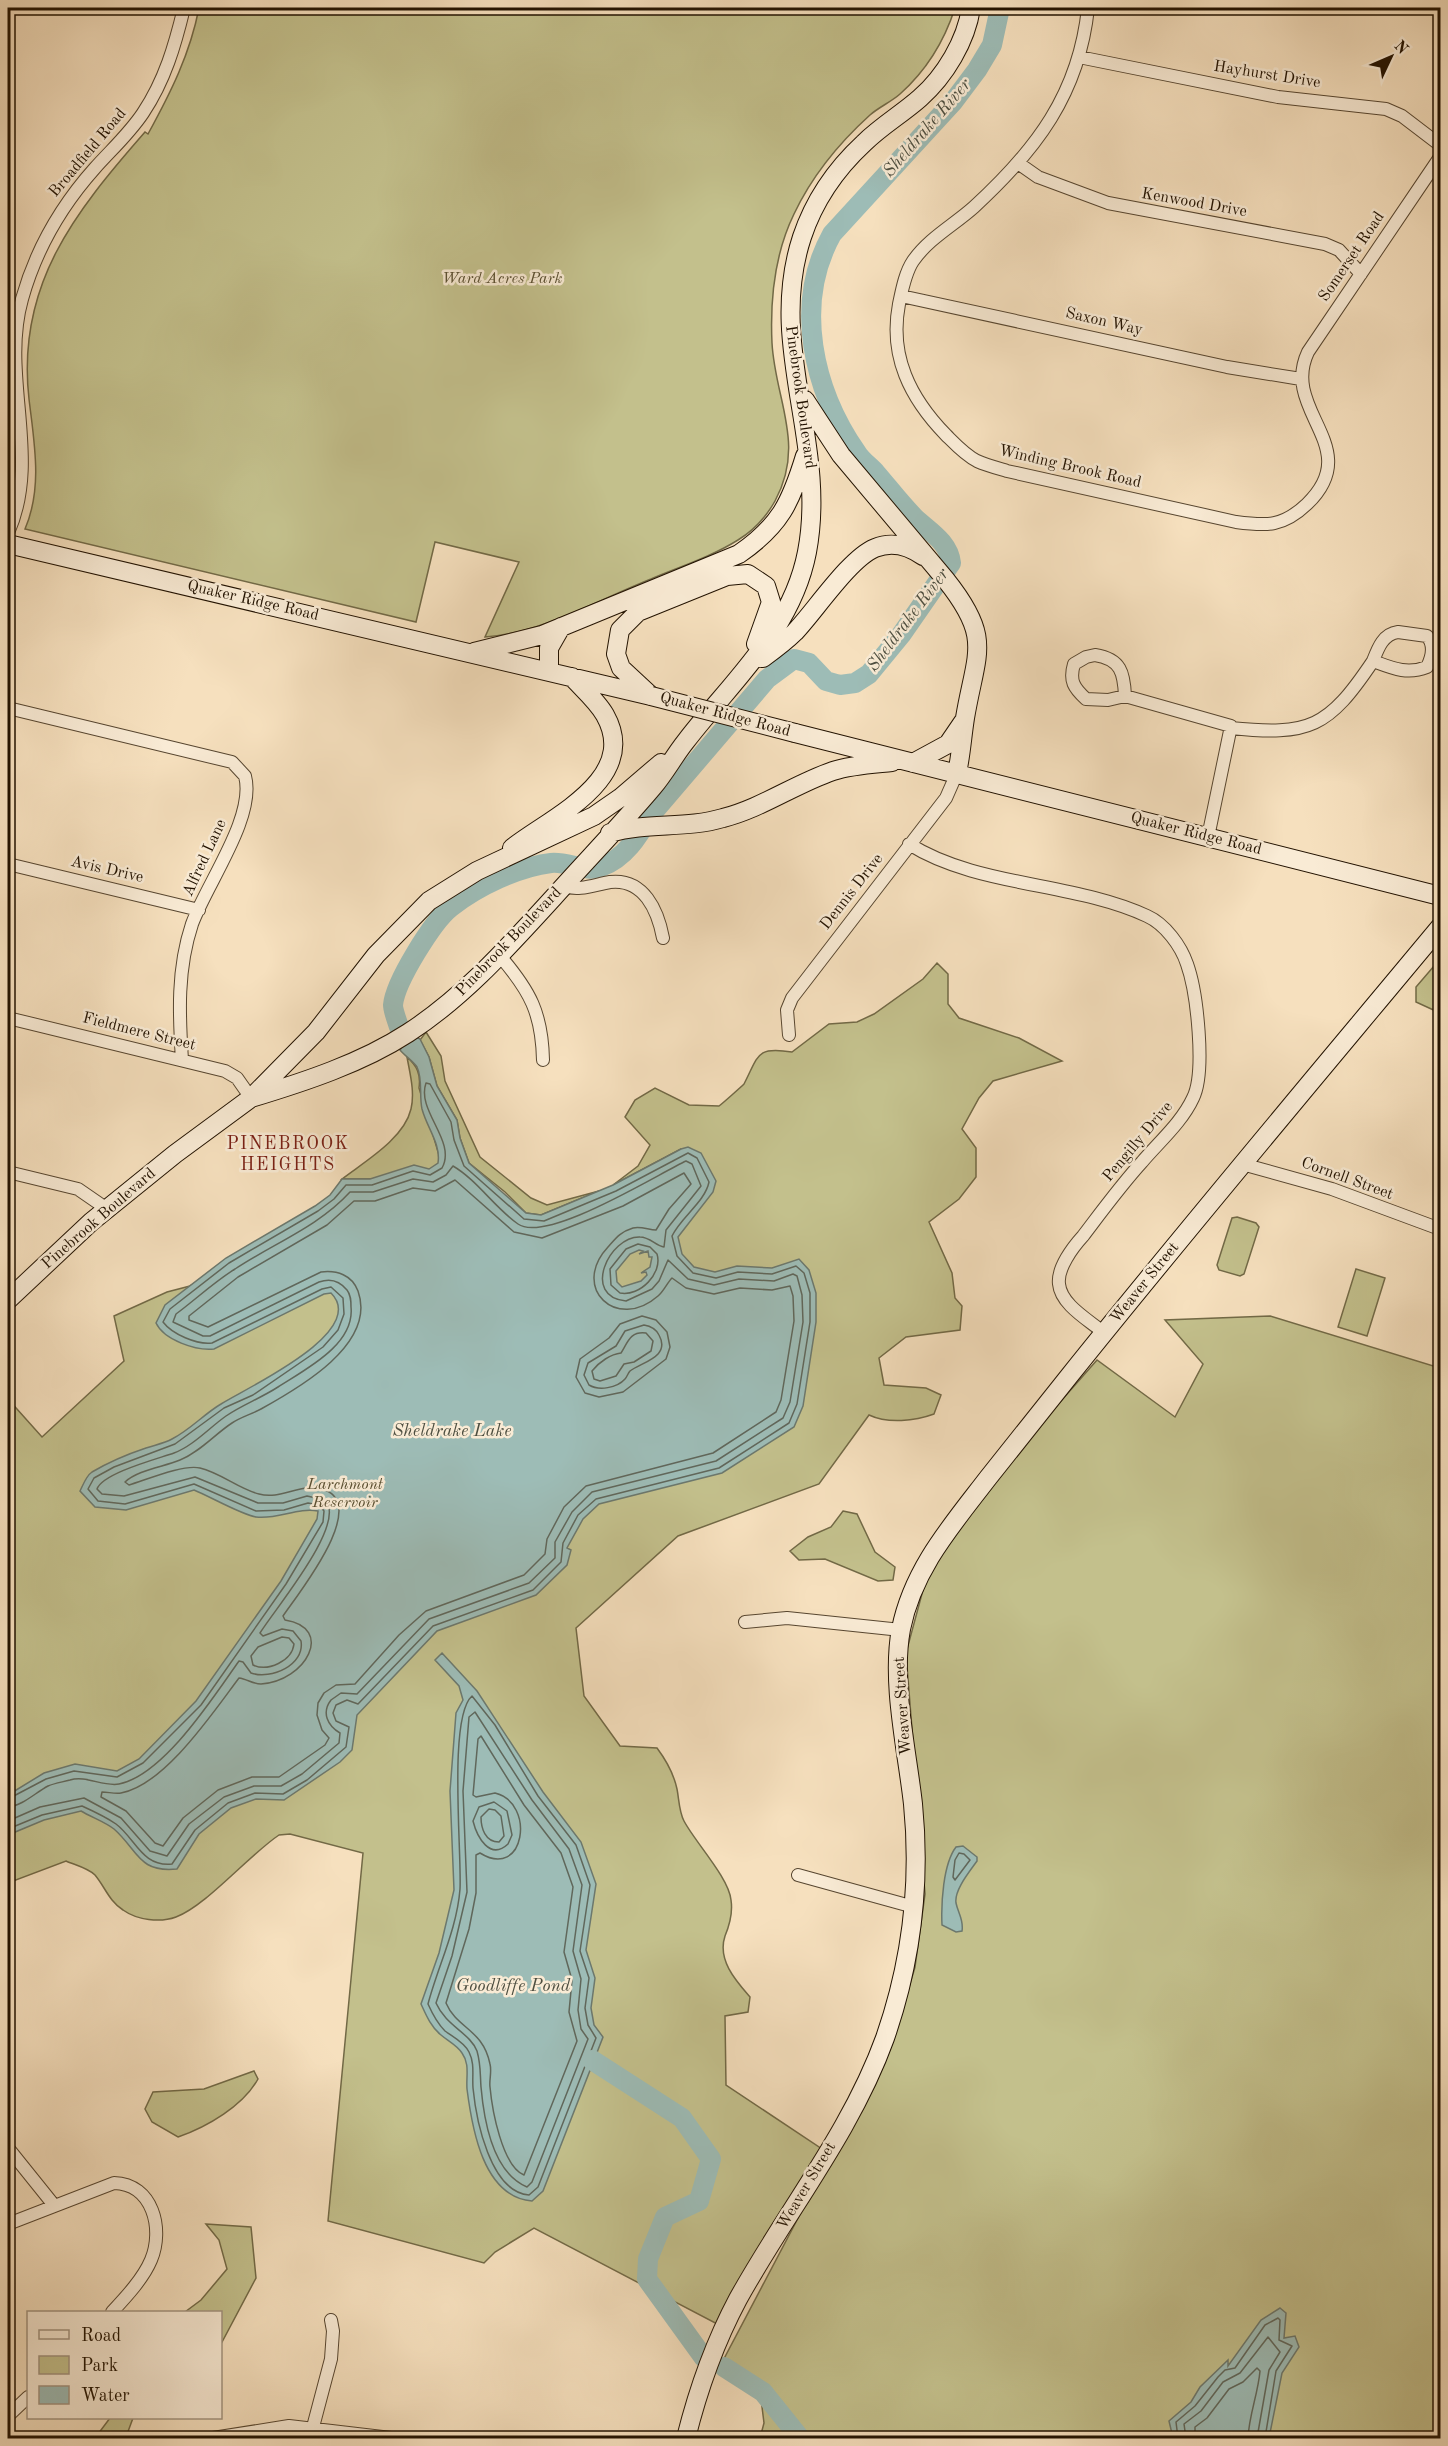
<svg xmlns="http://www.w3.org/2000/svg" width="1448" height="2446" font-family="'Old Standard TT',serif">
  <style>
    .green { fill: #c3c08c; stroke: #726946; stroke-width: 1.5 }
    .water { fill: #9dbcb6; stroke: #6c786d; stroke-width: 1.5; fill-rule: evenodd }
    .lines { fill: none; stroke-linecap: round; stroke-linejoin: round }
    .shore { stroke: #60675b; stroke-width: 1.5 }
    .river { stroke: #9dbcb6; stroke-width: 20 }
    .street-casing { stroke: #574630; stroke-width: 14 }
    .secondary-casing { stroke: #221200; stroke-width: 20 }
    .street { stroke: #f9ebd5; stroke-width: 12 }
    .secondary { stroke: #f9ebd5; stroke-width: 18 }
    .secondary-bridge-casing { stroke: #221200; stroke-width: 20; stroke-linecap: butt }
    .secondary-bridge { stroke: #f9ebd5; stroke-width: 18 }
    .labels { text-anchor: middle; dominant-baseline: central; stroke-width: 5; stroke-linejoin: round; paint-order: stroke }
    .street-label { font-size: 16px; fill: #221200; stroke: #f9ebd5 }
    .park-label { font-size: 16px; font-style: italic; fill: #5a4f31; stroke: #f9ebd5 }
    .water-label { font-size: 18px; font-style: italic; fill: #4d4e40; stroke: #f9ebd5 }
    .neighbourhood-label { font-size: 18px; letter-spacing: 1.5px; fill: #7a1f14; stroke: #f9ebd5 }
  </style>
  <rect width="100%" height="100%" fill="#f6e0be"/>
  <filter id="stains"><feTurbulence type="fractalNoise" baseFrequency=".00333" numOctaves="4"/><feColorMatrix values="0 0 0 0 .2 0 0 0 0 .09 0 0 0 0 .02 0 0 0 .5 -.17"/></filter>
  <radialGradient id="worn" r=".72"><stop offset=".6" stop-color="#630" stop-opacity="0"/><stop offset="1" stop-color="#630" stop-opacity=".3"/></radialGradient>
  <path class="green" d="M199,8h756c-11,34 -28,62 -55,86 -9,8 -21,13 -30,21 -31,28 -58,61 -76,99 -19,39 -24,86 -22,129 3,57 34,101 3,158 -9,16 -22,30 -37,39 -27,17 -59,27 -87,39 -53,21 -109,54 -166,58l34,-75 -84,-20 -19,80 -391,-93c18,-42 9,-87 4,-130 -13,-114 46,-187 116,-267l3,2c23,-42 42,-80 51,-126z
    M1440,959v54l-24,-11v-15z
    M937,963l11,11v30l11,14 60,20 43,23 -69,20 -14,17 -17,31 14,19v29l-17,22 -30,23 23,51 3,25 7,8 -2,24 -54,7 -27,21 5,27 42,3 15,7 -7,19c-19,7 -46,10 -65,1l-50,69 -141,52 -102,92 8,68 36,50 37,2c9,12 17,27 20,41 2,10 2,23 7,32 11,21 45,57 47,79 2,13 -1,24 -6,36 -8,24 11,45 25,61l-2,15 -23,4 1,69 96,64 -101,177 -187,-98 -39,24 -11,11 -156,-42 35,-368 -73,-19 -11,1c-30,20 -73,71 -103,82 -16,6 -39,3 -53,-7 -14,-9 -18,-23 -28,-35 -7,-7 -20,-10 -29,-14l-58,22v-484l34,38 82,-76 -10,-45 53,-24 23,-6 183,-107h-31c22,-17 62,-40 69,-70 4,-17 -1,-35 -4,-52 10,9 14,17 12,31l20,67 77,67 104,1 61,-74 -68,36 25,-19 12,-21 -25,-28 10,-17 20,-12 34,17 30,1c3,-2 23,-20 25,-22 15,-29 12,-38 48,-32l37,-28 28,-2 17,-8 49,-35z
    M426,1032l15,24 4,25 35,76 51,41 16,7 52,-14 -58,24 -15,-2 -21,-21 -36,-29 -9,-25 -3,-18 -20,-34 -8,-29 -9,-17z
    M1237,1217l19,6 3,4 -15,47 -4,2 -21,-6 -2,-5 15,-47z
    M1356,1269l29,9 -18,58 -29,-9z
    M1270,1316l170,52v1070h-680l4,-15 -3,-24 -44,-27 179,-340 19,-65 10,-73 -19,-241 24,-89 72,-96 95,-108 78,57 28,-53 -38,-44z
    M843,1511l14,3 18,38 20,15 -2,13 -15,1 -53,-22 -26,1 -9,-9 18,-14 23,-10z
    M254,2071l4,8c-15,27 -51,48 -80,58l-26,-15 -7,-13 8,-17 51,-3z
    M206,2224l45,3 5,51 -35,66 -1,-32h-35l16,-12 26,-31 -8,-29z
    M110,2418h23l-7,19 -31,1z"/>
  <path class="water" d="M399,1027l21,12 9,18 8,29 20,34 3,18 9,25 57,50 15,2 72,-30 68,-36 7,-2 13,6 15,28 -3,11 -35,45 4,17 12,13 21,5 22,-6 35,2 27,-9 10,11 7,23v29l-13,84 -9,21 -72,46 -123,31 -16,15 -16,29 4,2 -4,15 -31,30 -99,36 -80,84 -5,35 -12,12 -56,38 -28,-1 -25,9 -32,26 -22,35c-39,4 -39,-19 -63,-40 -9,-7 -23,-12 -33,-18l-37,9 -36,15v-40l36,-22 31,-9 42,7 22,-12 57,-58 85,-120 36,-62 1,-8c-20,-4 -41,9 -62,6 -14,-2 -47,-21 -62,-27l-68,20 -31,-3 -15,-16c3,-6 6,-15 12,-19 17,-10 36,-18 54,-24 9,-3 19,-5 26,-9 18,-9 32,-25 49,-35 23,-15 149,-72 110,-111l-7,1 -110,55c-18,2 -50,-9 -58,-26l9,-18 61,-47 89,-52 15,-11 12,-16h28l44,-14 15,4 9,-6c3,-19 -11,-35 -16,-54 -3,-13 1,-30 -5,-42 -4,-6 -12,-11 -17,-17l2,-3 -5,-15zM639,1250l4,1 -4,3 9,-3 1,6h3l-2,10 -9,6 5,-1 1,3 -6,6 -19,6 -5,-5 -1,-11 14,-17z
    M442,1653l35,38 66,101 38,50 15,42 -10,66 9,28 -4,30 3,17 9,12 -60,154 -11,10c-49,-4 -60,-73 -65,-112 -1,-13 3,-25 -5,-36 -5,-8 -14,-12 -21,-18 -10,-8 -15,-20 -20,-31l18,-51 15,-63 -4,-99 6,-78 7,-13 -4,-14 -24,-26z
    M963,1846l14,11v4c-7,10 -23,29 -21,42 2,10 8,17 6,28l-6,1 -14,-7c-1,-21 1,-61 14,-78z
    M1280,2308l6,5 -2,25 11,-2 4,11 -17,26 -13,65h-96l-4,-17 22,-19 9,-15 28,-27v6l33,-46z"/>
  <g class="lines">
    <path class="shore" d="M684,1173l7,11 -22,25 -13,21c-7,0 -15,-4 -23,-2 -13,4 -17,10 -25,19 -38,41 9,85 50,49 6,-5 9,-13 14,-18l14,10 28,6 26,-6 32,2 18,-4 3,10 1,25 -13,79 -5,12 -63,41 -127,33 -22,21 -17,32 -2,15 -21,21 -98,36 -27,24 -44,49 -19,1 -12,8 -6,10 -1,12 5,15 7,8 -4,7 -46,32h-27l-34,13 -35,28 -20,28 -8,-3 -29,-32 -25,-14 1,-5c6,0 13,2 19,1 44,-8 93,-82 118,-115 8,1 14,6 22,6 45,-3 74,-56 24,-64l-2,-4c14,-21 89,-113 39,-127 -22,-6 -41,11 -63,5 -20,-5 -38,-21 -59,-26 -17,-4 -54,12 -71,17l-4,-3c13,-12 38,-15 55,-22 20,-8 35,-26 52,-37 9,-6 20,-9 29,-14 38,-21 116,-65 97,-118 -6,-16 -21,-21 -37,-19l-113,55 -19,-7v-4l49,-39 89,-52 27,-24h21l38,-13 22,3 20,-11 59,52 28,6 81,-32z
      M638,1244l12,3 7,7c6,19 -17,43 -37,39l-9,-8 -1,-16 16,-20z
      M642,1316l14,4 11,12 3,15 -4,12 -43,33 -24,5 -14,-4 -9,-16 4,-18 29,-21 11,-14z
      M644,1325c6,1 12,4 15,10 12,22 -17,27 -29,36 -2,2 -3,6 -5,8 -8,9 -26,12 -36,6l-5,-10 4,-12 28,-17 9,-15z
      M646,1333l7,8 -2,10 -17,11 -10,2 -8,12 -16,5 -6,-2 -2,-8c7,-9 19,-17 29,-18 7,-11 9,-22 25,-20z
      M282,1637l7,1 5,6c-2,17 -26,28 -41,21l-2,-9 7,-9z
      M472,1696l23,29 43,71 38,49 14,40 -10,66 9,27 -4,30 3,17 8,13 -58,149 -9,8c-39,-3 -53,-76 -56,-107 -1,-13 2,-24 -4,-36 -5,-10 -16,-15 -24,-21 -8,-8 -13,-18 -17,-27 10,-38 29,-75 32,-115 2,-36 -12,-172 12,-193z
      M475,1712l57,88 37,49 13,36 -9,66 8,28 -3,31 3,19 7,10 -56,143 -5,5c-34,-14 -43,-66 -46,-100 -1,-13 0,-22 -4,-36 -7,-18 -31,-25 -41,-48l16,-47 15,-64 -4,-101 6,-74z
      M481,1736l43,69 37,48 12,34 -9,65 8,28 -3,32 8,29 -53,134c-22,-9 -32,-66 -34,-88 -1,-7 2,-15 0,-23 -7,-35 -33,-35 -44,-61l23,-74 7,-36v-38l4,-2c45,28 56,-50 15,-60l-19,4 -3,-2 5,-56z
      M8,1799l38,-20 28,-8 43,6 26,-14 58,-58 85,-121 37,-62 1,-11 -5,-6 -11,-2 -24,7 -28,1 -62,-27 -69,20 -27,-3 -10,-12 6,-11 20,-11 61,-23 49,-36 29,-13 70,-48 15,-17 6,-16 -1,-16 -12,-11 -9,2 -110,54c-15,2 -40,-9 -49,-21l7,-13 59,-46 89,-52 16,-12 12,-14h26l41,-14 17,4 12,-7c15,-27 -26,-57 -16,-85l4,1 21,38 3,18 10,26 60,53 20,2 72,-30 72,-38 9,5 12,24c-4,20 -28,35 -37,54l5,20 16,17 23,5 22,-6 34,2 24,-8 8,7 6,20v29l-13,82 -8,19 -70,45 -123,31 -18,16 -15,28 -2,19 -28,28 -100,36 -75,78 -11,-4 -11,5 -3,8 3,8 13,6 -3,20 -39,33 -24,14 -28,-1 -27,10 -33,27 -23,34c-30,3 -36,-25 -56,-40 -10,-7 -23,-13 -34,-18l-40,9 -34,14
      M494,1802l13,9 5,24 -4,9c-18,17 -31,-7 -35,-23l6,-14z
      M8,1807c14,-1 27,-14 40,-21 7,-3 15,-4 22,-6 16,-5 33,7 49,4 45,-9 95,-88 120,-123l4,1 8,11c20,7 54,-8 50,-32l-8,-10 -11,-2 -19,7 -3,-3c14,-23 88,-110 65,-133l-18,-4 -24,7h-25l-63,-26 -71,19 -22,-2 -5,-5c6,-16 60,-30 77,-36 19,-7 35,-25 52,-37 16,-11 35,-18 52,-29 26,-17 77,-42 73,-80 0,-6 0,-12 -4,-17 -8,-10 -17,-12 -28,-8l-109,54h-7l-30,-14 3,-8c19,-14 38,-32 59,-45 39,-26 83,-42 115,-77h23l40,-13 20,3 13,-7 7,-9c24,14 42,42 65,58 28,20 138,-49 168,-63l6,3 9,22 -35,44 -2,17c-8,-1 -14,-10 -24,-10 -31,-1 -59,60 -14,64l26,-12 7,-8 9,-21 20,19 26,6 25,-6 35,2 19,-7 4,2 5,19 1,27 -13,80 -7,16 -67,43 -124,31 -20,20 -17,30v16l-26,25 -100,36 -72,75 -16,-1 -10,7c-10,13 -3,26 9,33l-1,10 -37,31 -21,12h-27l-30,11 -35,27 -22,32 -17,-5 -29,-33 -37,-20 -44,9 -32,14
      M489,1809l6,1 6,6 3,20 -5,6c-14,0 -18,-14 -18,-25z
      M959,1853l5,1 6,6 -15,20 -2,-3 2,-17z
      M1178,2438l-2,-16 19,-16 23,-29 7,-7 10,-2 30,-43 13,-7 2,2 -1,20 13,6 -16,25 -11,67
      M1186,2438l-2,-14 17,-13 22,-29 17,-9 28,-36 12,15 -11,18 -12,68
      M1195,2438v-11l12,-9 22,-29 14,-7 14,-14 3,3c-2,23 -11,44 -12,67"/>
    <path class="river" d="M399,1027c-2,-7 -6,-16 -6,-22 2,-23 40,-84 58,-98 27,-21 67,-40 100,-44 16,-2 36,10 50,4 24,-9 37,-30 49,-51l117,-137 27,-20 15,4 17,18 14,4 15,-2 14,-9 32,-39 50,-72c-2,-21 -22,-32 -36,-45 -14,-14 -26,-30 -39,-45 -6,-7 -14,-12 -19,-20 -44,-63 -64,-149 -25,-219l121,-132 24,-32 15,-25 8,-37
      M592,2060l90,58 29,41 -12,42 -34,16 -17,42 -1,20 57,79
      M724,2367l39,25 37,46"/>
    <g class="street-casing">
      <path id="street" d="M1088,8c-9,86 -52,142 -114,199 -20,18 -45,31 -61,54 -8,12 -11,29 -14,43 -10,52 11,94 47,131 9,9 19,20 31,26 9,4 20,7 30,10l229,51c31,4 47,5 71,-18 59,-57 -27,-93 1,-152l132,-195
        M1079,57l199,40 108,12 16,7 38,29
        M1018,163l20,14 70,26 217,41 14,6 22,24
        M901,296l326,71 74,12
        M8,533c34,-76 -8,-156 14,-234 14,-50 39,-93 73,-131 16,-18 34,-34 48,-55 22,-33 32,-68 41,-105
        M1398,632l29,4c8,9 5,21 0,31 -20,8 -35,1 -54,-6 5,-13 10,-27 25,-29z
        M1095,655c26,4 29,18 30,41l-17,4 -22,-1c-12,-11 -17,-18 -12,-35l12,-7z
        M1125,696l106,30 -23,111
        M8,708l224,54 13,14c11,41 -38,107 -53,148 -15,45 -13,90 -10,136
        M1230,728c80,8 98,0 143,-67
        M909,844c68,43 165,38 238,72 18,8 34,30 40,48 10,28 19,108 6,134 -11,24 -34,44 -51,64 -21,23 -40,49 -59,74 -10,11 -26,32 -24,48 2,21 30,36 45,49
        M8,864l191,46
        M563,886c17,5 30,-1 47,-4 34,-4 48,29 53,56
        M500,956c30,35 42,57 43,104
        M8,1018l217,53 12,7 14,20
        M789,1035l-2,-25 5,-12 154,-200 11,-25
        M1242,1164l90,25 108,40
        M8,1172l70,17 29,20
        M745,1622l42,-4 114,12
        M798,1875l116,32
        M8,2148l45,56
        M8,2224l106,-41c39,1 50,46 37,77 -8,19 -26,38 -39,52
        M8,2416l20,-19
        M213,2438l76,-12 102,12
        M312,2438l1,-11 18,-68 2,-28 -2,-11"/>
    </g>
    <g class="secondary-casing">
      <path id="secondary" d="M805,400l36,55 105,125c47,59 30,72 19,138 -3,19 -4,37 -8,55
        M8,544l643,152
        M474,652l68,-17 197,-81c41,-28 52,-52 66,-98
        M763,658c11,-8 22,-16 32,-26 20,-21 55,-74 80,-84 17,-7 34,-2 48,8
        M549,671v-23l12,-21
        M649,694l-28,-26 -5,-14 4,-24 18,-18 89,-36 21,-2 18,12 5,16 -15,42
        M795,733l645,163
        M913,763l35,-19 15,-22
        M610,833c37,-11 76,-4 113,-15 39,-10 72,-34 110,-47 18,-6 39,-7 59,-9
        M512,848c38,-30 129,-69 93,-133 -8,-14 -22,-26 -33,-38
        M251,1098c53,-16 111,-35 157,-65 56,-36 101,-87 145,-135 33,-37 68,-73 100,-111 12,-14 21,-31 33,-46 46,-60 106,-111 121,-189 21,-110 -41,-206 -5,-315 12,-36 35,-69 62,-94 17,-17 38,-29 56,-45 25,-22 46,-57 51,-90
        M8,1300l83,-78 84,-68 76,-56 65,-66 60,-77 53,-54 48,-30 117,-55 26,-18 41,-35
        M686,2438c12,-48 28,-94 52,-139 48,-87 113,-167 147,-261 26,-75 36,-154 28,-234 -6,-54 -22,-121 -12,-175 12,-60 51,-104 87,-151 27,-34 55,-69 82,-103 121,-151 246,-299 370,-448"/>
    </g>
    <use href="#street" class="street"/>
    <use href="#secondary" class="secondary"/>
    <g class="secondary-bridge-casing">
      <path id="secondary-bridge" d="M651,696l144,37"/>
    </g>
    <use href="#secondary-bridge" class="secondary-bridge"/>
  </g>
  <g class="labels">
    <g class="street-label">
      <text transform="translate(1267 75) rotate(9)">Hayhurst Drive</text>
      <text transform="translate(88 153) rotate(-50)">Broadfield Road</text>
      <text transform="translate(1194 203) rotate(10)">Kenwood Drive</text>
      <text transform="translate(1352 257) rotate(-56)">Somerset Road</text>
      <text transform="translate(1104 322) rotate(13)">Saxon Way</text>
      <text transform="translate(800 397) rotate(82)">Pinebrook Boulevard</text>
      <text transform="translate(1070 467) rotate(13)">Winding Brook Road</text>
      <text transform="translate(253 601) rotate(13)">Quaker Ridge Road</text>
      <text transform="translate(725 715) rotate(15)">Quaker Ridge Road</text>
      <text transform="translate(1196 834) rotate(14)">Quaker Ridge Road</text>
      <text transform="translate(205 858) rotate(-65)">Alfred Lane</text>
      <text transform="translate(107 870) rotate(13)">Avis Drive</text>
      <text transform="translate(852 892) rotate(-52)">Dennis Drive</text>
      <text transform="translate(509 942) rotate(-46)">Pinebrook Boulevard</text>
      <text transform="translate(139 1032) rotate(14)">Fieldmere Street</text>
      <text transform="translate(1138 1142) rotate(-50)">Pengilly Drive</text>
      <text transform="translate(1347 1179) rotate(20)">Cornell Street</text>
      <text transform="translate(99 1219) rotate(-41)">Pinebrook Boulevard</text>
      <text transform="translate(1145 1283) rotate(-51)">Weaver Street</text>
      <text transform="translate(903 1706) rotate(-94)">Weaver Street</text>
      <text transform="translate(807 2186) rotate(-59)">Weaver Street</text>
    </g>
    <g class="park-label">
      <text x="502" y="279">Ward Acres Park</text>
      <text x="345" y="1485">Larchmont<tspan x="345" dy="18">Reservoir</tspan></text>
    </g>
    <g class="water-label">
      <text transform="translate(927 128) rotate(-49)">Sheldrake River</text>
      <text transform="translate(908 620) rotate(-53)">Sheldrake River</text>
      <text x="452" y="1431">Sheldrake Lake</text>
      <text x="513" y="1986">Goodliffe Pond</text>
    </g>
    <g class="neighbourhood-label">
      <text x="288" y="1144">PINEBROOK<tspan x="288" dy="21">HEIGHTS</tspan></text>
    </g>
  </g>
  <rect width="1448" height="2446" fill="none" stroke="#f6e0be" stroke-width="30"/>
  <rect x="9" y="9" width="1430" height="2428" fill="none" stroke="#221200" stroke-width="3"/>
  <rect x="15" y="15" width="1418" height="2416" fill="none" stroke="#221200" stroke-width="1.5"/>
  <rect x="27" y="2311" width="195" height="108" fill="#f9ebd5" stroke="#a39480" stroke-width="1.5"/>
  <rect x="39" y="2330" width="30" height="9" fill="#f9ebd5" stroke="#a39480" stroke-width="1.5"/>
  <text x="81" y="2341" font-size="18" fill="#221200">Road</text>
  <rect x="39" y="2356" width="30" height="18" fill="#c3c08c" stroke="#a39480" stroke-width="1.5"/>
  <text x="81" y="2371" font-size="18" fill="#221200">Park</text>
  <rect x="39" y="2386" width="30" height="18" fill="#9dbcb6" stroke="#a39480" stroke-width="1.5"/>
  <text x="81" y="2401" font-size="18" fill="#221200">Water</text>
  <g transform="translate(1391 57) rotate(46)" stroke="#f9ebd5" stroke-width="4.5" paint-order="stroke">
  <path d="M0-4.5L10 22L0 15L-10 22Z" fill="#221200"/>
  <text y="-9" font-size="16" font-weight="bold" text-anchor="middle" fill="#221200">N</text>
  </g>
  <rect width="100%" height="100%" filter="url(#stains)"/>
  <rect width="100%" height="100%" fill="url(#worn)"/>
</svg>
